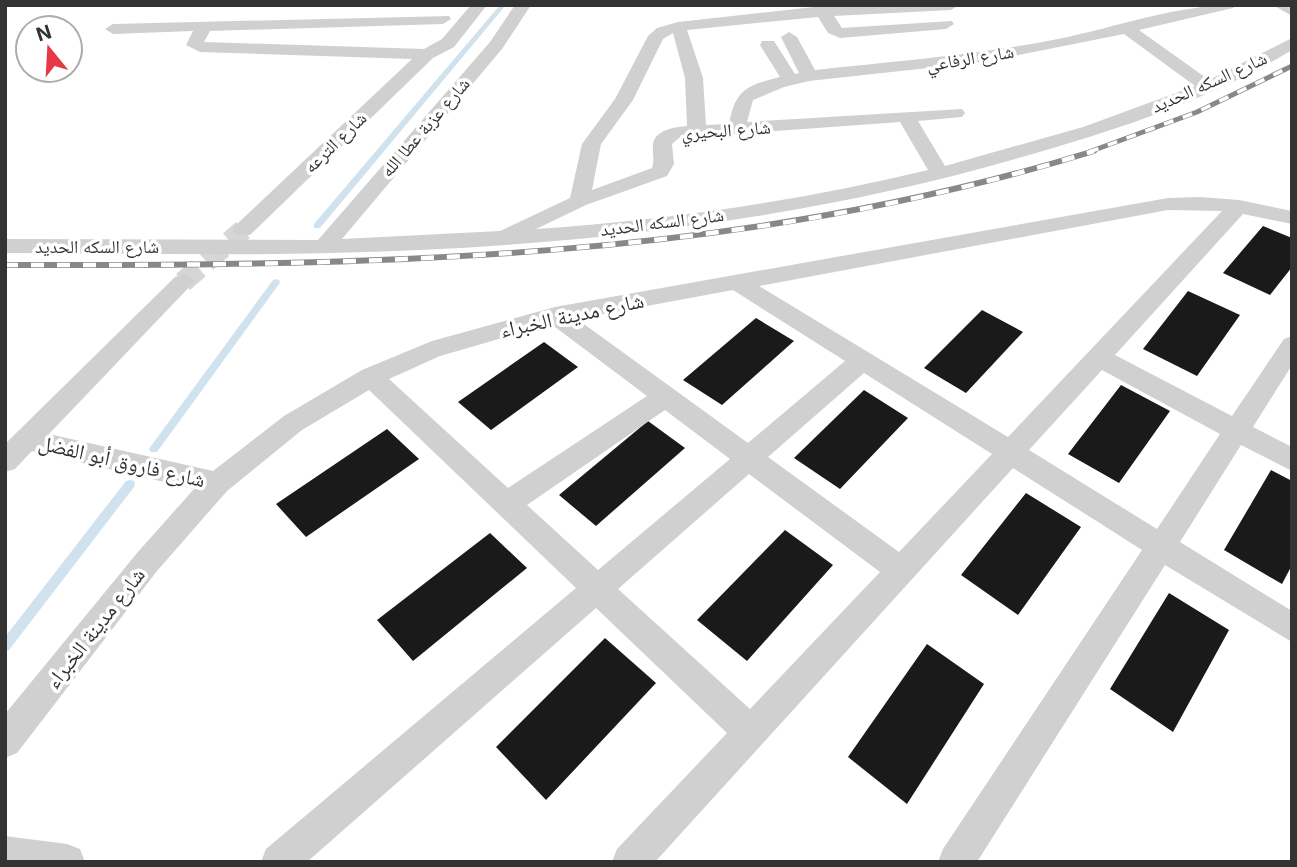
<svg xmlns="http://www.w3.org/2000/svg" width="1297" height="867" font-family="Inter,'Noto Naskh Arabic',sans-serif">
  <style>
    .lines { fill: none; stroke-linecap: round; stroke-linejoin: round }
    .stream { fill: #cfe2ee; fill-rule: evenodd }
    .building { fill: #1a1a1a }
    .street-tunnel { stroke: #d6d6d6; stroke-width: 21; stroke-dasharray: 21 10; stroke-linecap: butt }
    .street { fill: #d0d0d0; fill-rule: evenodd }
    .rail-far1-casing { stroke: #888; stroke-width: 5 }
    .rail-casing { stroke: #888; stroke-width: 6 }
    .rail-far1 { stroke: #fff; stroke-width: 3.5; stroke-dasharray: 10; stroke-linecap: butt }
    .rail { stroke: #fff; stroke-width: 4.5; stroke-dasharray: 13; stroke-linecap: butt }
    .labels { text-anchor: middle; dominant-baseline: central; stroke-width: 7; stroke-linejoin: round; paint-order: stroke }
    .far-street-label { font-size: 18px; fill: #333; stroke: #fff }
    .street-label { font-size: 21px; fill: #333; stroke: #fff }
  </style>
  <rect width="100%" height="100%" fill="#fff"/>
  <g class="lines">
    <path class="stream" d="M500,5h6l-186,223h-6v-4z
      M276,279l3,1 1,2 -1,2 -122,168h-6l-2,-3 2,-3 122,-166z
      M130,480l4,1 1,3 -1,3 -125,163 -4,1v-14l121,-156z"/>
  </g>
  <path class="building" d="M1263,226l29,12v29l-22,28 -47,-22z
    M1188,291l52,24 -43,61 -54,-27z
    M982,310l41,22 -57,61 -42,-25z
    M756,318l38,23 -72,64 -39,-25z
    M544,342l34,25 -87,63 -33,-28z
    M1121,385l49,26 -51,72 -51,-29z
    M864,390l44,28 -68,71 -46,-31z
    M648,421l37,27 -89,78 -37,-31z
    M387,429l32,30 -113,78 -30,-33z
    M1271,470l21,11v84l-10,19 -58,-34z
    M1026,493l55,34 -63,88 -57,-40z
    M785,530l48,35 -86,96 -50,-41z
    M490,533l37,35 -114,93 -36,-41z
    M1169,593l60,37 -56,102 -63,-43z
    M605,638l51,45 -110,117 -50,-53z
    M927,644l57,40 -77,120 -59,-47z"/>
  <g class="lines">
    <path class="street-tunnel" d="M183,282l60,-52"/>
    <path class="street" d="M471,5h16l-33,42 -21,11 -183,177h-14l-4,-5 4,-5 176,-166 -212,-7 -14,-7 7,-14 -80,3 -8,-5 8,-5 336,-8 2,3 -8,5 -233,7 -6,11 220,7 18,-10z
      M515,5h16l-29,44 -160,190 158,-8 70,-33 12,-54 33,-45 33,-63 9,-8 21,-6 145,-16 136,-1 -8,5 -117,6 8,12 110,-7 2,3 -8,5 -106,9 -12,-5 -10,-16 -131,13 16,48 3,47 23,-1c6,-34 18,-39 51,-47l-20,-32 2,-4h12l21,33 4,-1 -18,-36 8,-5 8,5 18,33c81,-9 163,-15 243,-31 59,-12 117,-34 178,-34l-3,3 -94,22 70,50 83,-42v12c-84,51 -177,80 -270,107 -224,65 -459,91 -692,96 -109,3 -217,0 -325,0v-14l313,1 172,-198zM673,33l12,45 2,48c-12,1 -33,4 -34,19 -1,8 2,15 -1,23l-60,22 9,-46 32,-44 30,-61zM1124,34l71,52 -112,41 -138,39 -27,-45 44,-4 3,-4 -3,-4 -215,13 6,-22 31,-13 25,-6 174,-19zM900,122l28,48c-128,31 -260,50 -392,59l50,-24 81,-29 7,-12 -2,-20 7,-6z
      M1273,5h19v11z
      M1200,197l39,3 53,11v13l-49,-10 -128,141 117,61 52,-77 8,-3v29l-39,62 39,20v24l-51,-26 -61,97 112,69v31l-127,-77 -188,297h-39l5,-13 199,-299 -129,-82 -358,394h-43l5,-13 110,-116 -131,-125 -289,254h-46l5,-13 310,-261 -207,-198 -67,40 -75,61 -70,80 -140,182 -12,5v-44l132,-161 57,-64 -162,-38 -17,18 -10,3v-28l170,-167 8,-3 8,3 3,5 -145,152 164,37 71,-55 78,-46 70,-29 123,-34 613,-109zM1168,210l54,1 -214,226 -249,-151zM733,290l112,71 -97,82 -171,-124zM551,324l96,72 -139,92 -119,-109 51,-23zM1102,370l118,64 -63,95 -128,-79zM864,373l128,81 -93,98 -131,-95zM665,410l65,49 -132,111 -71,-65zM749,474l131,98 -130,137 -132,-120z
      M5,836l62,8 13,5 5,13h-80z"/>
    <g class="rail-far1-casing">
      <path id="rail-far1" d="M1089,152l108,-40 95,-46"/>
    </g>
    <g class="rail-casing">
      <path id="rail" d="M5,265c367,1 736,-4 1089,-114"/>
    </g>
    <use href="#rail-far1" class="rail-far1"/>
    <use href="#rail" class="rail"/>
  </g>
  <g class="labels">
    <g class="far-street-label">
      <text transform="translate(970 58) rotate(-9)">شارع الرفاعي</text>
      <text transform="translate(1209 82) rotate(-24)">شارع السكه الحديد</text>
      <text transform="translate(425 127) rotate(-49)">شارع عزبة عطا الله</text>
      <text transform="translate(726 130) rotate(-4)">شارع البحيري</text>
      <text transform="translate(335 142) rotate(-44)">شارع الترعه</text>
      <text transform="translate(662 222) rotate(-7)">شارع السكه الحديد</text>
      <text x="97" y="246">شارع السكه الحديد</text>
    </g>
    <g class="street-label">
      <text transform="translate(572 315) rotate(-12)">شارع مدينة الخبراء</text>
      <text transform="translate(122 461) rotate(13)">شارع فاروق أبو الفضل</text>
      <text transform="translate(95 628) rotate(-52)">شارع مدينة الخبراء</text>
    </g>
  </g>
  <rect width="1297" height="867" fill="none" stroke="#333333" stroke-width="14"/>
  <g transform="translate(49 49) rotate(342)"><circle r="33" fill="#ffffff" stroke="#adadad" stroke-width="2"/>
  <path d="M0-5L12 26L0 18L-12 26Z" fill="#e63946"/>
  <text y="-10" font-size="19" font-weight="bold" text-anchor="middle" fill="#333333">N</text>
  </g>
</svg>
